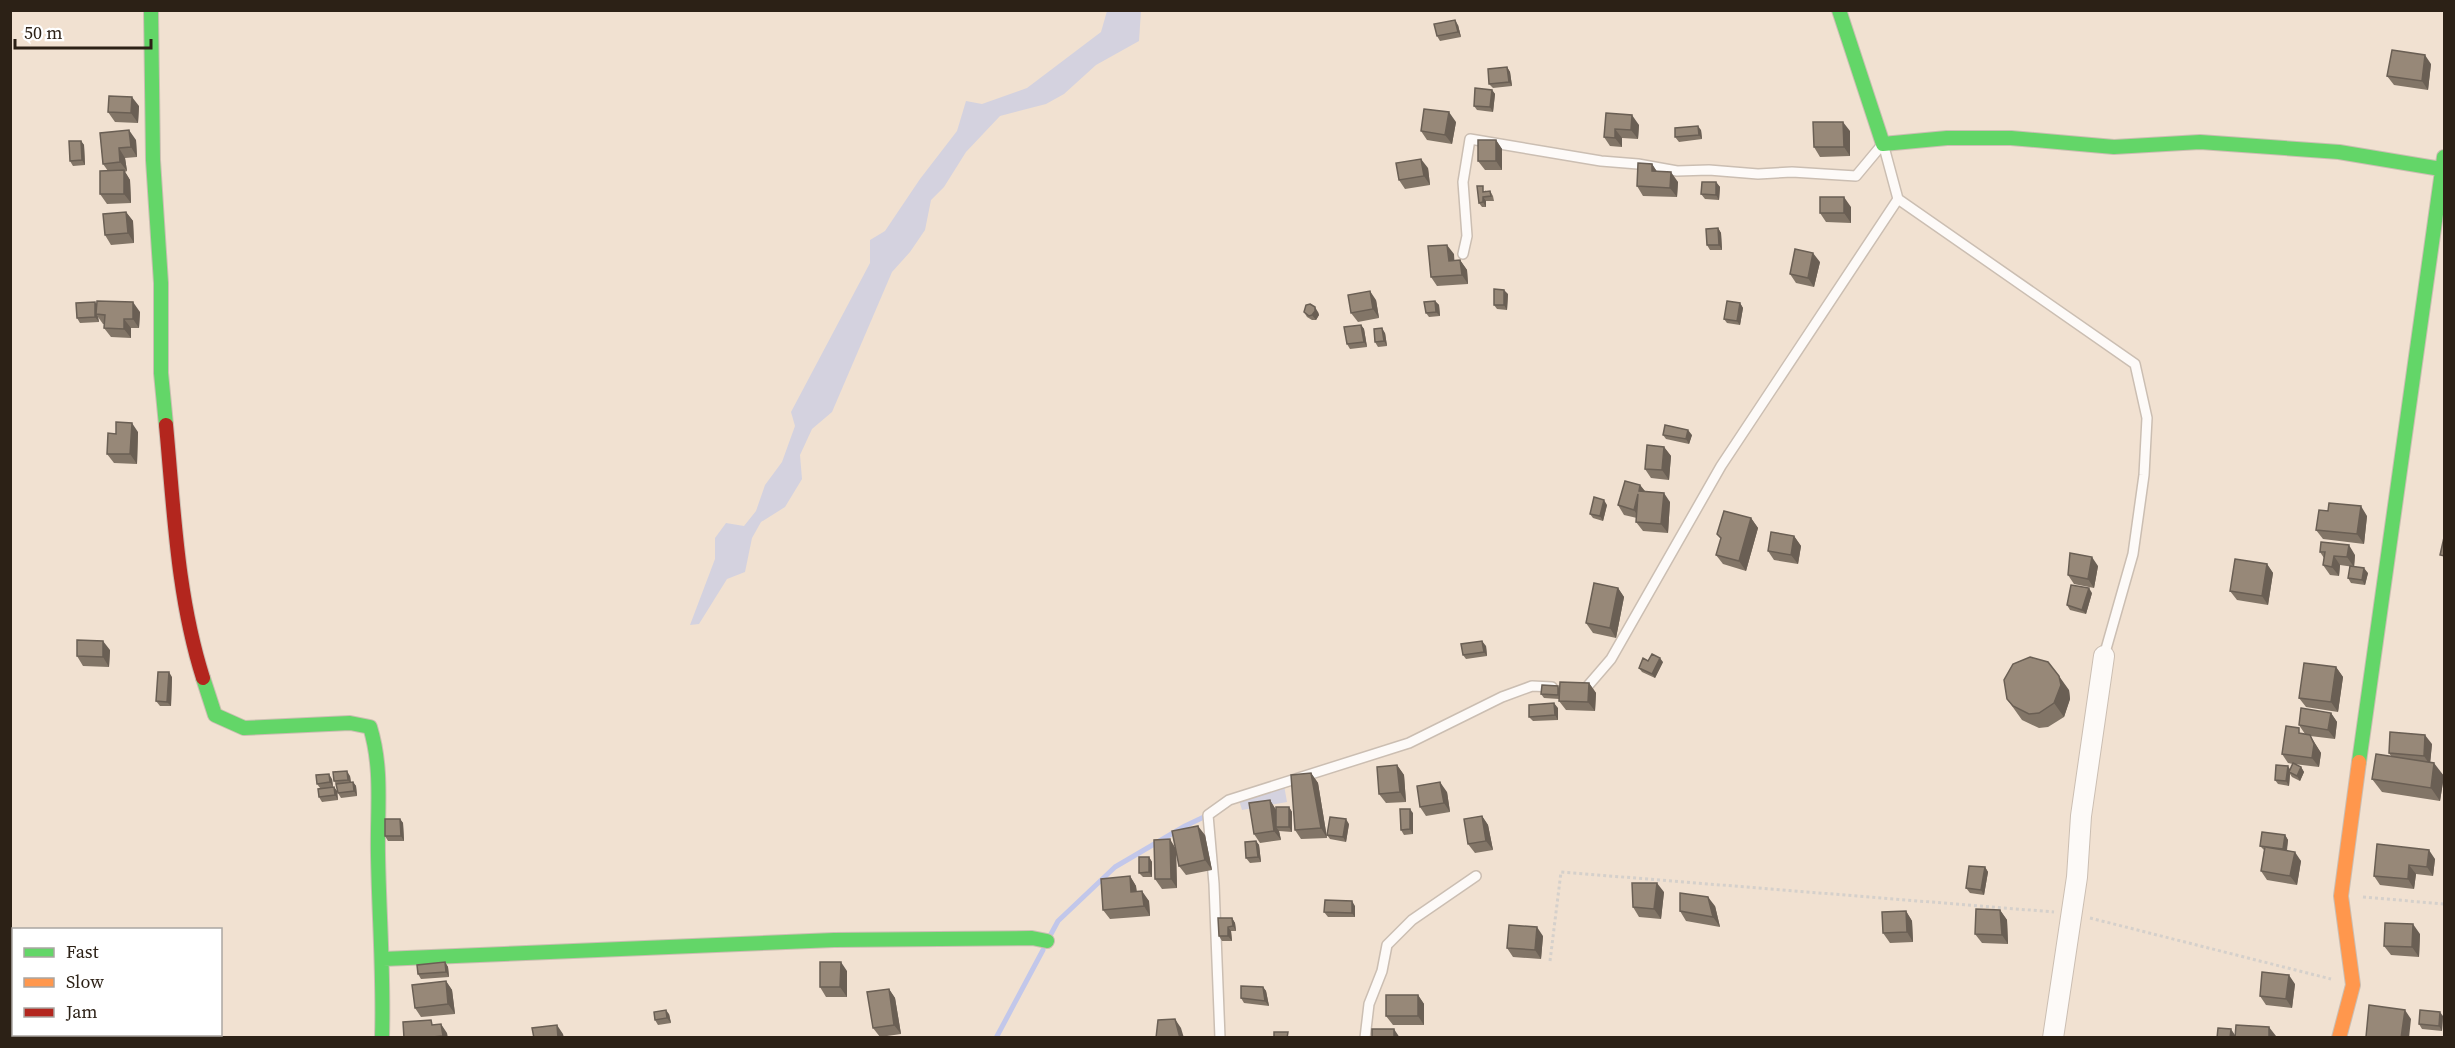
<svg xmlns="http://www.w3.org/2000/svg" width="2455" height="1048" font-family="'Source Serif 4',serif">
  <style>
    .green { fill: #d4d2df }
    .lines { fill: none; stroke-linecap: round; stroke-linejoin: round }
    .stream { stroke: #c2c7ea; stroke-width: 5 }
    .lane-casing { stroke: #cbbeb2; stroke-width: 12 }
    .street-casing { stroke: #cbbeb2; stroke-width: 22 }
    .fast-casing { stroke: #cbbeb2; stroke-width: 16 }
    .slow-casing { stroke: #cbbeb2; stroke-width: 16 }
    .jam-casing { stroke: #cbbeb2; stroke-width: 16 }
    .path { stroke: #d5d0cb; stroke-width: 3; stroke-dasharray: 3 3; stroke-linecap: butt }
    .lane { stroke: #fdfaf8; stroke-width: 9 }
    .street { stroke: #fdfaf8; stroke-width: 20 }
    .fast { stroke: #63d668; stroke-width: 14 }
    .slow { stroke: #ff974d; stroke-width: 14 }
    .jam { stroke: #b3261e; stroke-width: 14 }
    .wall { fill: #827567 }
    .shaded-wall { fill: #6a5f54 }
    .building { fill: #978878; stroke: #6a5f54; stroke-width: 1.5 }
  </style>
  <rect width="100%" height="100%" fill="#f1e1d1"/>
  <path class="green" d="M1107,11h34l-2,30 -43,24 -32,29 -18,10 -46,12 -34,36 -22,35 -13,13 -6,30 -15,22 -18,20 -60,140 -20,17 -12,26 2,24 -17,28 -24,15 -9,16 -7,34 -18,7 -28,45 -9,1 25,-66v-21l11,-15 18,3 12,-15 9,-26 17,-23 13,-36 -4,-14 79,-149v-23l15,-9 35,-52 37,-48 9,-30 16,3 45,-16 74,-56z
    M1284,785l3,17 -45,8 -3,-10z"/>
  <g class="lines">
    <path class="stream" d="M1051,934l7,-13 57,-54 70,-41 23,-11
      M996,1038l47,-88"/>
    <g class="lane-casing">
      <path id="lane" d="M1898,199l237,165 12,54 -3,57 -11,79 -29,102
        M1463,254l4,-18 -4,-54 7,-43 131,22 37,3 39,7 32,-1 49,4 34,-2 64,4 25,-30
        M1581,688h5l25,-29 110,-193 177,-267 -14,-52
        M1220,1038l-6,-154 -6,-69 21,-15 180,-57 93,-46 30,-11 20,1
        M1365,1038l4,-34 13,-33 5,-26 25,-25 64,-44"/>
    </g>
    <g class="street-casing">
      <path id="street" d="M2053,1038l24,-161 4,-61 23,-160"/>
    </g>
    <g class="fast-casing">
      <path id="fast" d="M151,10l2,150 8,123v90l5,52
        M1839,10l44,134 64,-6h64l103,9 86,-5 139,10 102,17
        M203,678l12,37 29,13 106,-5 20,4c13,42 7,84 8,128 1,61 6,122 4,183
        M2359,762l85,-605
        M383,959l451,-19 198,-2 15,3"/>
    </g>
    <g class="slow-casing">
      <path id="slow" d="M2339,1038l14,-53 -12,-89 18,-134"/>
    </g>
    <g class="jam-casing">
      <path id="jam" d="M166,425c8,85 11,171 37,253"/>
    </g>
    <path class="path" d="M2363,897l81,7
      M2090,918l241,61
      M1550,961l11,-89 493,40"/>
    <use href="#lane" class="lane"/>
    <use href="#street" class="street"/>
    <use href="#fast" class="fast"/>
    <use href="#slow" class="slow"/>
    <use href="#jam" class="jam"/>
  </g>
  <path class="wall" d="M1458,25l3,12 -21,4 -3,-5z
    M2431,64l-3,26 -34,-5 -7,-9z
    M1507,67l3,5 2,14 -19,2 -4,-4z
    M1492,90l3,4 -2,18 -16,-2 -3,-4z
    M139,106l-1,17 -23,-1 -7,-10z
    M1606,113l33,12 -1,14 -16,-1v9l-12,-1 -6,-9z
    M1456,122l-4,22 -25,-4 -6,-9z
    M1701,130l1,9 -23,3 -4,-5z
    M1850,131v25l-30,1 -6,-10z
    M100,133l36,7 1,17 -12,1 2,13 -2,1 5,8 1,23 -24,1 -7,-10 8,-23 -5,-7z
    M1496,140l6,9v21h-17l-7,-9z
    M81,141l3,4 1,20 -12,1 -3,-5z
    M1652,164l5,8 21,10 -1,15 -34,-1 -6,-10z
    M1428,168l2,17 -25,4 -6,-9z
    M1716,182l4,5 -1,13 -14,-1 -4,-5z
    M1486,190v2l4,-1 3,5 1,5h-8v6h-4l-3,-4z
    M1851,207v16l-25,-1 -6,-9z
    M126,212l7,9 1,22 -23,2 -6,-10z
    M1718,228l3,5 1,17h-12l-3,-5z
    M1454,254v7l6,-1 7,10 1,14 -31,2 -6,-9z
    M1820,262l-6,25 -18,-4 -6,-9z
    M1508,294l-1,16 -10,-1 -3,-4z
    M1376,300l3,18 -21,4 -7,-9z
    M1435,301l4,4 1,11 -11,1 -3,-4z
    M1740,303l3,5 -3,17 -13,-2 -3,-4z
    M97,305l43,7 -1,16h-8v10l-20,-1 -7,-9 1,-4h-2l-5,-7 1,5 -19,1 -3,-5z
    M1304,312h14l1,3 -3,5h-4l-5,-3z
    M1361,325l3,4 3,18 -17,2 -3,-5z
    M1385,333l2,13 -9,1 -3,-5z
    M138,432l-1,32 -23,-1 -7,-9 9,-20z
    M1663,435h29l-3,9 -23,-5z
    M1664,447l7,9 -2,24 -18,-2 -6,-9z
    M1640,485l5,6 25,11 -2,31 -25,-2 -7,-9 1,-4 -13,-3 -6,-10z
    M1607,505l-4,16 -10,-3 -3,-4z
    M2367,516l-3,28 -41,-5 -7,-9z
    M1751,518l7,10 -12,43 -23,-7 -7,-9 5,-16 -4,-5z
    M1794,536l7,10 -3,18 -24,-4 -6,-9z
    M2320,552l35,3 -1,12 -14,-2 -1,11 -9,-1 -7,-10 1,-7z
    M2267,564l6,9 -5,32 -31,-5 -7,-9z
    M2098,566l-4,22 -20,-4 -6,-9z
    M2368,573l-3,12 -14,-2 -3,-5z
    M1618,588l6,9 -8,41 -23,-5 -7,-10z
    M2092,593l-6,21 -16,-4 -3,-5z
    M1486,646l1,10 -21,3 -3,-4z
    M110,650l-1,17 -26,-1 -6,-10z
    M1663,662l-8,16 -13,-6 -3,-4z
    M2336,667l7,10 -5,35 -32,-5 -7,-9z
    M172,677l-1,29h-11l-4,-5z
    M1589,683l7,10 -1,18 -29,-1 -7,-9v-2l-15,-1 -3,-4 17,-8 1,2z
    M2069,690l1,9 -6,18 -16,10 -9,1 -17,-8 -15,-21z
    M1558,708v12l-25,1 -4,-4z
    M2331,713l6,9 -2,17 -25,-3 11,17 -2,14 -25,-3 7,3 3,5 -4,9 -8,-4 -2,-3 -1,12 -11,-2 -3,-4 15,-10 3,-6 -5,-1 -6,-9 21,-20h2l-6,-9z
    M2432,744l-2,18 14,14 -4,25 -58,-9 -10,-13 19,-23 -2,-3z
    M1397,765l7,10 2,27 -20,1 -7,-9z
    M1311,773l7,10 9,55 -26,1 -6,-9z
    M350,776l1,6h2l3,4 1,10 -16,2 -3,-5 -1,-8 -3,-4z
    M332,779l1,8h1l3,4 1,9 -16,2 -3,-5 1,-9 -3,-4z
    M1447,792l3,20 -24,4 -6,-9z
    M1270,800l6,10 13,-3 3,5v20l-13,-1 2,9 -21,3 -6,-9z
    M1413,813v21l-9,1 -3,-5z
    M1482,816l6,9 5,25 -18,3 -7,-9z
    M400,819l3,4 1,18h-16l-3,-5z
    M1349,824l-3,18 -16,-3 -3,-4z
    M1205,835l7,35 -26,5 -7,-9 -3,-15 1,37 -15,1 -7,-10 20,-31z
    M2285,835l3,5 -1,11 14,10 -4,24 -30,-5 -6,-9 3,-21 -4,-4z
    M1256,841l3,4 2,17 -11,1 -4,-5z
    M2377,844l58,15 -2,17 -17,-2 -2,15 -34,-4 -6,-9z
    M1149,857l3,5v15h-9l-4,-4z
    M1985,867l3,5 -4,23 -14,-2 -4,-5z
    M1130,876l6,10 1,6 12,9 1,15 -40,3 -7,-9z
    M1664,892l-3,27 -22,-2 -6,-10z
    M1355,906v11h-27l-4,-5z
    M1715,906l5,21 -34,-6 -6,-10z
    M2000,910l7,10 1,24 -26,-1 -7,-9z
    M1906,911l6,10 1,21 -23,1 -7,-10z
    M1232,918l3,5 1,8h-5l1,10h-10l-3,-5z
    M2420,934l-1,23 -28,-2 -7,-9z
    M1543,936l-2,23 -28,-2 -6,-9z
    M445,962l3,5 1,10 -28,2 -3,-5z
    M847,971v26h-21l-6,-10z
    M446,981l6,9 3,24 -34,3 -6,-9z
    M2295,984l-3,24 -26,-3 -6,-9z
    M1263,987l3,4 3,15 -25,-3 -3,-5z
    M889,989l6,9 6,36 -21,3 -7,-9z
    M1418,995l6,9v21h-31l-7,-9z
    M669,1014l2,9 -13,2 -3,-5z
    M2443,1016l-1,15 -20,-2 -3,-5z"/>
  <path class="shaded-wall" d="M1455,20l3,5 3,12 -3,-5z
    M2425,55l6,9 -3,26 -6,-9z
    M1507,67l3,5 2,14 -3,-4z
    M1492,90l3,4 -2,18 -3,-5z
    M132,97l7,9 -1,17 -7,-10z
    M1449,112l7,10 -4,22 -7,-9z
    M1632,115l7,10 -1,14 -7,-9z
    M1843,122l7,9v25l-6,-9z
    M1698,126l3,4 1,9 -3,-4z
    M1615,129l7,9v9l-7,-9z
    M129,130l7,10 1,17 -6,-10z
    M1496,140l6,9v21l-6,-9z
    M81,141l3,4 1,20 -3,-5z
    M119,148l6,10 2,13 -7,-9z
    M1421,159l7,9 2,17 -6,-9z
    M1652,164l6,9 -6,-2z
    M124,170l6,10 1,23 -7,-9z
    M1671,172l7,10 -1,15 -7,-9z
    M1716,182l4,5 -1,13 -3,-5z
    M1483,197l3,4v6l-3,-5z
    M1844,197l7,10v16l-7,-10z
    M126,212l7,9 1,22 -6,-10z
    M1718,228l3,5 1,17 -3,-5z
    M1447,245l7,9 1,17 -6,-10z
    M1813,253l7,9 -6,25 -6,-9z
    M1460,260l7,10 1,14 -6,-9z
    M1504,290l4,4 -1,16 -3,-5z
    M1370,291l6,9 3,18 -6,-9z
    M1435,301l4,4 1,11 -4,-4z
    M95,302l3,5 -2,7 2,3 1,5 -4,-5z
    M133,302l7,10 -1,16 -6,-9z
    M1740,303l3,5 -3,17 -3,-4z
    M1315,307l3,5 1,3 -3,5 -4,-5z
    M124,319l7,9v10l-7,-9z
    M1361,325l3,4 3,18 -3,-5z
    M1382,328l3,5 2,13 -3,-5z
    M132,423l6,9 -1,32 -7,-10z
    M1688,430l4,5 -3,9 -3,-5z
    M1664,447l7,9 -2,24 -7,-10z
    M1640,485l7,9 -8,-3z
    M1664,493l6,9 -2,31 -7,-9z
    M1638,494l2,25 -6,-9z
    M1604,500l3,5 -4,16 -3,-5z
    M2361,506l6,10 -3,28 -7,-10z
    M1751,518l7,10 -12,43 -7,-10z
    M1794,536l7,10 -3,18 -7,-9z
    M2349,545l6,10 -1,12 -7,-10z
    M2334,556l6,9 -1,11 -7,-9z
    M2092,557l6,9 -4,22 -6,-9z
    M2267,564l6,9 -5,32 -6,-9z
    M2364,568l4,5 -3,12 -3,-5z
    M1618,588l6,9 -8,41 -6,-10z
    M2089,588l3,5 -6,21 -4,-4z
    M103,641l7,9 -1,17 -6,-10z
    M1482,641l4,5 1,10 -3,-4z
    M1660,658l3,4 -8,16 -3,-4z
    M2336,667l7,10 -5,35 -7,-10z
    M169,672l3,5 -1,29 -4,-4z
    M2059,676l10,14 1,9 -6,18 -10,-14z
    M1589,683l7,10 -1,18 -7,-9z
    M1554,703l4,5v12l-3,-5z
    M2331,713l6,9 -2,17 -7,-9z
    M2310,735l11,18 -2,14 -7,-9z
    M2425,735l7,9 -2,21 -6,-9z
    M2434,763l10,13 -4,25 -9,-13z
    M1397,765l7,10 2,27 -6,-10z
    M2288,766l3,5 -2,1 1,2 -1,12 -3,-5z
    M2301,767l3,5 -4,9 -3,-5z
    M347,771l3,5 1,8 -3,-4z
    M1311,773l7,10 9,55 -6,-10z
    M329,774l3,5 1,8 -3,-5z
    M353,782l3,4 1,10 -3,-5z
    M1440,782l7,10 3,20 -6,-9z
    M334,787l3,4 1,9 -3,-5z
    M1270,800l6,10v17l3,4 2,9 -7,-9z
    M1289,807l3,5v20l-3,-5z
    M1410,809l3,4v21l-3,-5z
    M1482,816l6,9 5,25 -7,-9z
    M400,819l3,4 1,18 -3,-5z
    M1346,819l3,5 -3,18 -3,-5z
    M1198,826l7,9 7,35 -7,-10z
    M2285,835l3,5 -2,14 -3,-5z
    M1170,839l6,10 1,39 -6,-9z
    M1256,841l3,4 2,17 -3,-5z
    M2429,850l6,9 -2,17 -6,-9z
    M2295,852l6,9 -4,24 -7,-9z
    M1149,857l3,5v15l-3,-5z
    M2409,865l7,9 -2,15 -6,-10z
    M1985,867l3,5 -4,23 -3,-5z
    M1130,876l6,10 1,16 -6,-10z
    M1657,883l7,9 -3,27 -7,-10z
    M1142,891l7,10 1,15 -6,-10z
    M1708,897l7,9 5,21 -7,-10z
    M1352,901l3,5v11l-3,-4z
    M2000,910l7,10 1,24 -6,-9z
    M1906,911l6,10 1,21 -6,-10z
    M1232,918l3,5 1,8 -3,-5z
    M2413,924l7,10 -1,23 -7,-10z
    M1228,927l3,4 1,10 -4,-5z
    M1537,927l6,9 -2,23 -6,-9z
    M445,962l3,5 1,10 -3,-5z
    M841,962l6,9v26l-7,-10z
    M2289,975l6,9 -3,24 -6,-9z
    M446,981l6,9 3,24 -7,-10z
    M1263,987l3,4 3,15 -4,-5z
    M889,989l6,9 6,36 -7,-9z
    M1418,995l6,9v21l-6,-9z
    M666,1010l3,4 2,9 -4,-5z
    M2405,1010l6,9 -2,19h-8z
    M2440,1012l3,4 -1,15 -3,-5z
    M1175,1019l6,9 3,10h-4z
    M441,1024l6,9 1,5h-4l-1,-2z
    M557,1025l6,9 1,4h-6z
    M2269,1027l7,9v2h-7z
    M1394,1029l6,9h-6z
    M2231,1029l6,9h-7z"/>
  <path class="building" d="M1455,20l3,12 -21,4 -3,-12z
    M2392,50l33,5 -3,26 -35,-5z
    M1507,67l2,15 -20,2 -1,-15z
    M1475,88l17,2 -2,17 -16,-1z
    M109,96l23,1 -1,16 -23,-1z
    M1424,109l25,3 -4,23 -24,-4z
    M1606,113l26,2 -1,15 -16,-1v9l-11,-1z
    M1813,122h30l1,25h-30z
    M1698,126l1,9 -24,2v-9z
    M129,130l2,17 -12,1 1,14 -17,2 -3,-31z
    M1478,140h18v21h-18z
    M69,141h12l1,19 -12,1z
    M1421,159l3,17 -25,4 -3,-17z
    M1638,163l14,1v7l19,1 -1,16 -33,-2z
    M124,170v24h-24v-23z
    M1702,182h14v13l-15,-1z
    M1477,186h6v6l7,-1 1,5 -8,1v5l-4,1z
    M1820,197h24v16h-24z
    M126,212l2,21 -23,2 -2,-21z
    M1718,228l1,17h-12l-1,-16z
    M1447,245l2,16 11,-1 2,15 -31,2 -3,-31z
    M1795,249l18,4 -5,25 -18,-4z
    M1494,289l10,1v15h-10z
    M1370,291l3,18 -22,4 -3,-18z
    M97,301l36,1v17h-9v10l-20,-1 1,-13 -9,-1z
    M1435,301l1,11 -10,1 -2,-11z
    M1727,301l13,2 -3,18 -13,-2z
    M95,302v15l-18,1 -1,-15z
    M1310,304l5,3v4l-3,4 -3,1 -5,-4 2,-7z
    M1361,325l3,17 -17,2 -3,-17z
    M1382,328l2,13 -9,1 -1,-13z
    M116,422l16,1 -2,31h-23l1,-21 8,1z
    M1665,425l23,5 -2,9 -23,-4z
    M1647,445l17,2 -2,23 -17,-1z
    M1625,481l15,4 -1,6 25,2 -3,31 -25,-2 2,-28 -4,16 -16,-5z
    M1594,497l10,3 -4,16 -10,-2z
    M2329,503l32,3 -4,28 -41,-4 3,-20 9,1z
    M1724,511l27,7 -12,43 -23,-6 5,-17 -4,-4z
    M1771,532l23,4 -3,19 -23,-4z
    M2445,533v23l-5,-1z
    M2321,542l28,3 -2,12 -13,-1 -2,11 -9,-2 2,-13h-5z
    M2070,553l22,4 -4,22 -20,-4z
    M2235,559l32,5 -5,32 -32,-5z
    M2350,566l14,2 -2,12 -14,-2z
    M1594,583l24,5 -8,40 -24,-5z
    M2071,585l18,3 -7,22 -15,-5z
    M77,640l26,1v16l-26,-1z
    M1482,641l2,11 -21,3 -2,-11z
    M1652,654l8,4 -8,16 -13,-6 4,-10 5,3z
    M2030,657l18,5 11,14 2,9 -7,18 -15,10 -10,1 -16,-8 -6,-7 -3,-19 9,-16z
    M2304,663l32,4 -5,35 -32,-4z
    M158,672h11l-2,30 -11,-1z
    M1560,682l29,1 -1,19 -29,-1z
    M1542,685l16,1v9l-17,-1z
    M1554,703l1,12 -26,2v-12z
    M2301,708l30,5 -3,17 -29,-5z
    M2286,726l13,2v5l11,2 4,9 -2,14 -30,-4z
    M2390,732l35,3 -1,21 -35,-3z
    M2376,754l58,9 -3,25 -59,-9z
    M2293,763l8,4 -4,9 -8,-4z
    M1397,765l3,27 -21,2 -2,-27z
    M2276,765l12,1 -2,15 -11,-1z
    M347,771l1,9 -14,1 -1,-9z
    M1311,773l10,55 -26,2 -4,-55z
    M329,774l1,8 -13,2 -1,-9z
    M353,782l1,9 -16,2 -2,-9z
    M1440,782l4,21 -24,4 -3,-21z
    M334,787l1,8 -16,2 -1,-8z
    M1270,800l4,31 -20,3 -5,-31z
    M1276,807h13v20h-13z
    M1400,809h10v20l-9,1z
    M1482,816l4,25 -18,3 -4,-25z
    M1330,817l16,2 -3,18 -16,-2z
    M385,819h15l1,17h-16z
    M1198,826l7,34 -26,6 -7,-35z
    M2262,832l23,3 -2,14 -23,-3z
    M1170,839l1,40h-16l-1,-39z
    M1256,841l2,16 -12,1 -1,-16z
    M2377,844l52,6 -2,17 -18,-2 -1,14 -34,-3z
    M2265,847l30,5 -5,24 -29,-5z
    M1139,857h10v15l-10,1z
    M1969,866l16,1 -4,23 -15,-2z
    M1130,876l1,16 11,-1 2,15 -41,4 -2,-31z
    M1632,883h25l-3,26 -21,-2z
    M1680,893l28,4 5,20 -33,-6z
    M1325,900l27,1v12l-28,-1z
    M1976,909l24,1 2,25 -27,-1z
    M1906,911l1,21 -24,1 -1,-21z
    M1218,918h14l1,8 -5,1v9h-9z
    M2385,923l28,1 -1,23 -28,-1z
    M1509,925l28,2 -2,23 -28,-2z
    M445,962l1,10 -28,2 -1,-9z
    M820,962h21l-1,25h-20z
    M2262,972l27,3 -3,24 -26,-3z
    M446,981l2,23 -33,4 -3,-23z
    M1241,986l22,1 2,14 -24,-3z
    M889,989l5,36 -21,3 -6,-36z
    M1386,995h32v21h-32z
    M2369,1005l36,5 -4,28 -35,-1z
    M666,1010l1,8 -12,2 -1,-8z
    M2420,1010l20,2 -1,14 -20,-2z
    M1175,1019l5,19h-24l2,-18z
    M431,1020l1,5 9,-1 2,12 -10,1v1h-29l-1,-16z
    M557,1025l1,13h-24l-2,-10z
    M2236,1025l33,2v11h-34z
    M2218,1028l13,1 -1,9h-13z
    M1372,1029h22v9h-22z
    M1274,1032h14l-1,6h-13z"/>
  <rect width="2455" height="1048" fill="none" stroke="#2c2116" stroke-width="24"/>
  <rect x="12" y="928" width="210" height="108" fill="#ffffff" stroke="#aba6a2" stroke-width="1.5"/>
  <rect x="24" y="948" width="30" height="9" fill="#63d668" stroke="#aba6a2" stroke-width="1.5"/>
  <text x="66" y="958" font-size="18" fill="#2c2116">Fast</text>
  <rect x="24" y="978" width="30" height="9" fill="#ff974d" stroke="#aba6a2" stroke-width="1.5"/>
  <text x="66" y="988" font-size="18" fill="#2c2116">Slow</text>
  <rect x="24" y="1008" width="30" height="9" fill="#b3261e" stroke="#aba6a2" stroke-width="1.5"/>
  <text x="66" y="1018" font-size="18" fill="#2c2116">Jam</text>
  <path d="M15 39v9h136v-9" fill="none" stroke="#2c2116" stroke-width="3"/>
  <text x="24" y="39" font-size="18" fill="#2c2116" stroke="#ffffff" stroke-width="4.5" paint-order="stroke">50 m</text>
</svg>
